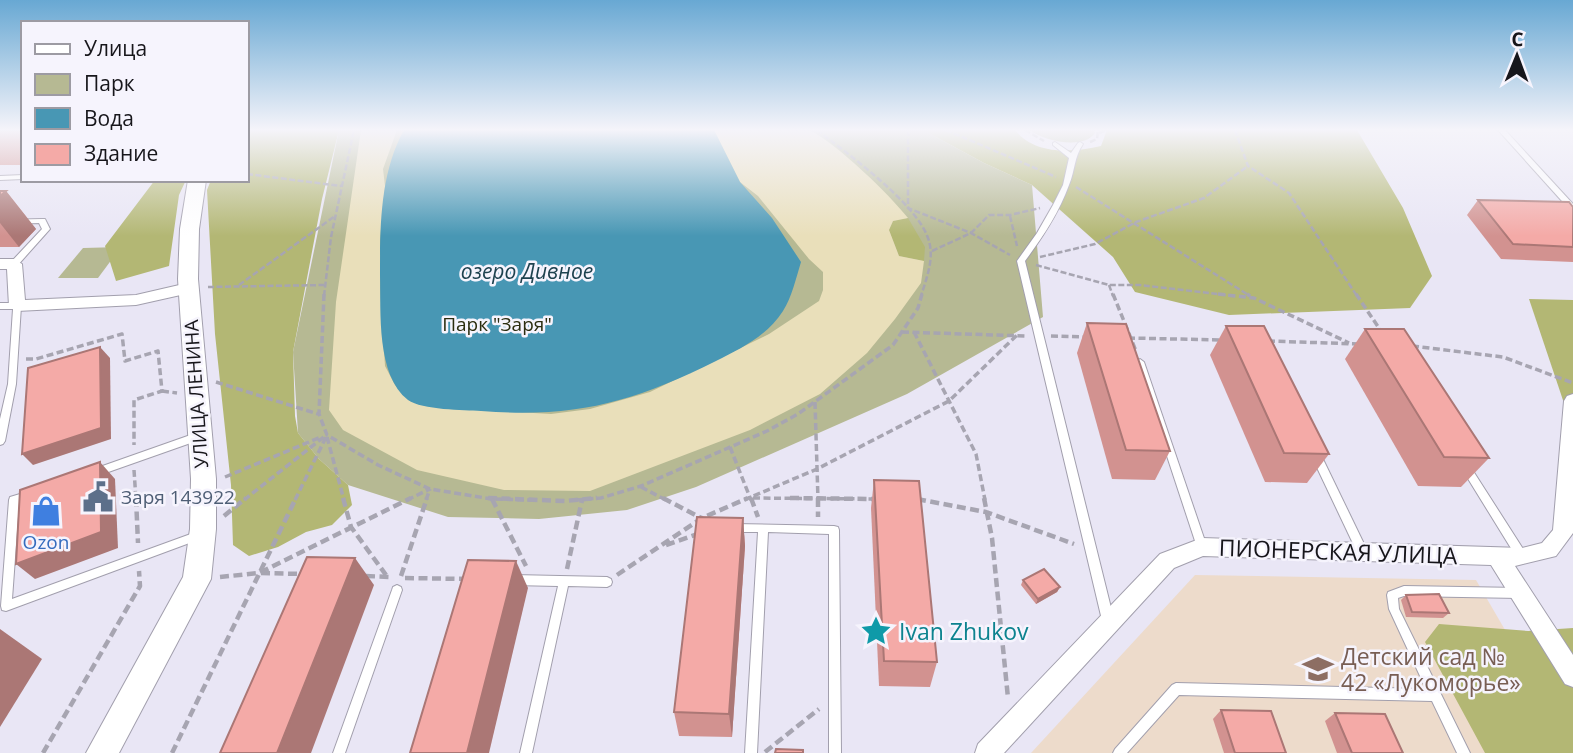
<svg xmlns="http://www.w3.org/2000/svg" width="1573" height="753" viewBox="0 0 1573 753" font-family="'Open Sans',sans-serif">
<rect width="100%" height="100%" fill="#e9e6f5"/>
<!-- education -->
<path fill="#eddbcb" d="M1195 575 1476 580 1573 747V753H1031Z"/>
<!-- green -->
<g fill="#b6b993">
<path d="M339 130H923L984 163 1032 185 1043 317 907 394 696 487 627 510 539 519 448 517 348 485 319 459 298 433 293 352Z"/>
<path d="M1030 130H1094L1095 133C1084 150 1043 141 1030 130Z"/>
<path d="M121 247 98 278H58L83 248Z"/>
</g>
<!-- forest -->
<g fill="#b3b774">
<path d="M247 130H339L322 199 293 352 295 416 298 433 319 459 348 485 352 505 332 525 306 532 278 547 249 556 233 545 231 485 215 334 207 190 211 180H247Z"/>
<path d="M923 130H1015C1035 155 1072 153 1101 146L1107 130H1357L1403 208 1432 276 1410 308 1229 315 1135 292 1113 257 1032 185 984 163Z"/>
<path d="M155 180H186L179 195 169 266 116 281 105 246Z"/>
<path d="M908 218 925 247 924 261 899 256 889 230 893 221Z"/>
<path d="M1529 299 1573 300V430Z"/>
<path d="M1439 624 1528 631 1573 628V753H1485L1425 642Z"/>
</g>
<!-- sand -->
<path fill="#e9dfba" d="M361 130H397L383 169 385 186 380 240V287L385 366 395 385 410 401 444 408 551 414 590 409 650 392 769 334 819 301 823 290V272L809 259 758 196 740 182 714 130C730 130 801 127 811 131 837 144 889 194 908 218L893 221 889 230 899 256 924 261 921 283 895 319 867 353 820 394 750 430 590 491 504 490 417 470 343 430 329 410 336 302Z"/>
<!-- water -->
<path fill="#4897b4" d="M404 130H714L740 182 772 218 801 262C796 278 792 297 783 311 767 336 740 349 716 361 631 403 576 418 481 411 464 410 422 410 408 400 376 375 381 312 380 275 380 227 380 173 404 130Z"/>
<g fill="none" stroke-linecap="round" stroke-linejoin="round">
<!-- service casing -->
<g stroke="#a29fad" stroke-width="2">
<g id="service">
<path d="M1498 130H1505L1573 204V210H1570Z"/>
<path d="M1055 142 1071 153 1078 143 1080 142 1083 144C1074 157 1075 171 1069 185 1059 213 1042 238 1025 261L1114 620 1112 624 1108 625 1104 624 1102 620 1017 261 1037 233 1053 205 1063 185 1069 158 1053 145V143Z"/>
<path d="M23 175V179L0 180V176Z"/>
<path d="M42 219H45L50 229 17 266H11L10 264 11 262 42 229 39 223 0 224V220Z"/>
<path d="M0 303H17L21 306 16 384 5 441 3 444 0 445V419L8 384 13 309H0Z"/>
<path d="M1140 359 1144 362 1207 547 1206 550 1202 551 1198 550 1197 547 1136 362Z"/>
<path d="M199 432 202 433 204 436 202 439 97 476 94 475 92 472 94 469Z"/>
<path d="M1316 451 1319 452 1321 455 1366 548 1367 551 1366 554 1362 556 1358 554 1311 455 1313 452Z"/>
<path d="M1465 462 1468 463 1525 552 1526 555 1525 558 1521 560 1517 558 1462 469 1460 466 1462 463Z"/>
<path d="M30 491 33 492 35 495 33 498 19 503 12 599 199 531 203 532 204 535 203 538 6 611 2 610 1 606 9 500 10 497Z"/>
<path d="M733 524 834 526 838 527 839 530 841 753H829V534L768 532 757 753H745L758 532H733L729 531 728 528 729 525Z"/>
<path d="M513 575 607 577 611 579 612 582 611 585 607 587 568 586 532 753H520L558 586 513 585 509 583 508 580 509 577Z"/>
<path d="M397 585 401 587 402 590 345 753H333L392 590 393 587Z"/>
<path d="M1404 586 1520 588 1524 590 1525 593 1524 596 1520 598 1404 596 1398 598 1399 609 1470 753H1457L1432 701 1179 695 1127 753H1113L1115 749 1172 685 1176 683 1426 689 1389 609 1387 595 1388 592Z"/>
</g>
</g>
<!-- minor casing -->
<g stroke="#a29fad" stroke-width="2">
<g id="minor">
<path d="M0 259H14L22 264 25 300 136 295 188 283 196 288 194 292 136 305 17 311 9 306 7 269H0Z"/>
<path d="M1573 394V533L1556 556 1515 566 1573 655V687L1565 684 1491 565 1203 556 1174 568 1004 753H975L978 744 1160 554 1202 538 1522 548 1542 543 1553 530 1564 401 1567 396Z"/>
</g>
</g>
<!-- tertiary casing -->
<g stroke="#a29fad" stroke-width="2">
<path id="tertiary" d="M188 180H206L199 229 198 279 216 479V529L211 579 119 753H86L183 577 190 529 191 479 178 279 180 229Z"/>
</g>
<!-- path-far2 -->
<g stroke="#a7a5b1" stroke-width="2.5" stroke-dasharray="6 2.5" stroke-linecap="butt">
<path d="M817 130C847 153 916 203 928 238 935 257 927 277 921 296"/>
<path d="M908 130V208L971 233 1010 255"/>
<path d="M946 130 1056 177"/>
<path d="M1025 130 1044 141"/>
<path d="M1235 130 1248 166 1289 193 1357 296"/>
<path d="M1099 133 1107 130"/>
<path d="M1090 142 1097 139 1098 130"/>
<path d="M247 174 341 186"/>
<path d="M1076 187 1250 296"/>
<path d="M1010 216 1017 246"/>
<path d="M932 251 971 233 989 215H1010L1040 208"/>
<path d="M1040 257 1095 244 1136 222 1204 198 1248 166"/>
<path d="M1036 265 1109 285H1140L1234 296"/>
<path d="M239 285 335 216"/>
<path d="M1109 285 1113 296"/>
<path d="M208 287 324 285"/>
<path d="M324 296 331 237 354 130"/>
</g>
<!-- path-far1 -->
<g stroke="#a7a5b1" stroke-width="3.5" stroke-dasharray="7 3.5" stroke-linecap="butt">
<path d="M324 294 319 414 327 435 378 465 430 489 492 499 531 500"/>
<path d="M1113 294 1136 351"/>
<path d="M1218 294 1254 298 1349 343"/>
<path d="M1247 294 1250 296"/>
<path d="M1356 294 1381 331"/>
<path d="M902 332 1026 336"/>
<path d="M914 332 976 454 985 500"/>
<path d="M1051 336 1086 337"/>
<path d="M1128 338 1222 340"/>
<path d="M1268 341 1359 344"/>
<path d="M1412 346 1503 357 1573 383"/>
<path d="M26 359H36L122 334 125 361 158 351 162 391 134 400V445"/>
<path d="M216 382 318 414"/>
<path d="M162 391 177 393"/>
<path d="M815 402 818 500"/>
<path d="M327 437 344 500"/>
<path d="M730 447 751 500"/>
<path d="M134 470 136 500"/>
<path d="M225 477 321 437"/>
<path d="M641 487 666 500"/>
<path d="M753 498 875 499"/>
<path d="M917 499 923 500"/>
<path d="M244 500 325 436"/>
<path d="M295 500 327 435"/>
<path d="M407 500 430 489"/>
<path d="M426 500 430 489"/>
<path d="M576 500 601 498 641 486 767 431 798 414 893 345 918 308 922 294"/>
<path d="M744 500 817 469 949 401 1017 335"/>
</g>
<!-- path -->
<g stroke="#a7a5b1" stroke-width="4.5" stroke-dasharray="9 4.5" stroke-linecap="butt">
<path d="M136 498 138 543"/>
<path d="M343 498 351 527 386 575"/>
<path d="M488 498 565 501 597 498"/>
<path d="M663 498 703 519"/>
<path d="M751 498 758 517"/>
<path d="M790 498 875 499"/>
<path d="M818 498V517"/>
<path d="M984 498 992 538 1008 698"/>
<path d="M492 499 526 566"/>
<path d="M917 499 986 512 1074 544"/>
<path d="M224 516 246 498"/>
<path d="M666 545 698 534"/>
<path d="M567 569 582 500"/>
<path d="M261 573 303 574"/>
<path d="M617 575 702 518 748 498"/>
<path d="M366 576 390 577"/>
<path d="M401 576 427 498"/>
<path d="M220 577 259 573 411 498"/>
<path d="M405 578 467 579"/>
<path d="M765 752 819 709"/>
<path d="M43 753 140 586 139 571"/>
<path d="M172 753 296 498"/>
</g>
<!-- service -->
<use href="#service" fill="#fff" fill-rule="evenodd"/>
<!-- minor -->
<use href="#minor" fill="#fff" fill-rule="evenodd"/>
<!-- tertiary -->
<use href="#tertiary" fill="#fff" fill-rule="evenodd"/>
</g>
<!-- wall -->
<g fill="#d29290">
<rect x="0" y="130" width="23" height="35"/>
<path d="M0 191H6L36 229 19 247H0Z"/>
<path d="M1478 200 1573 207V262L1501 259 1467 215Z"/>
<path d="M1087 323 1170 451 1155 480 1112 479 1077 353Z"/>
<path d="M1226 326 1329 454 1307 483 1265 482 1210 355Z"/>
<path d="M1365 329 1489 458 1461 487 1418 486 1345 359Z"/>
<path d="M874 480 937 662 930 687 879 686 871 508Z"/>
<path d="M743 518 745 546 732 737 679 736 674 712Z"/>
<path d="M1023 580 1060 587 1057 592 1036 604 1021 585Z"/>
<path d="M1406 595 1449 613 1443 618 1406 617 1401 600Z"/>
<path d="M1221 710 1286 753H1224L1213 719Z"/>
<path d="M1335 713 1403 753H1337L1325 721Z"/>
</g>
<!-- shaded-wall -->
<g fill="#ab7775">
<path d="M6 191 36 229 19 247 0 223V196Z"/>
<path d="M100 347 110 358 111 439 33 465 22 454Z"/>
<path d="M100 462 115 479 118 548 35 579 16 564Z"/>
<path d="M743 518 745 546 732 737 729 714Z"/>
<path d="M355 558 374 585 311 753H277Z"/>
<path d="M516 561 528 588 489 753H467Z"/>
<path d="M1060 587 1057 592 1036 604 1038 599Z"/>
<path d="M0 629 42 659 0 727Z"/>
</g>
<!-- building -->
<g fill="#f4aaa7" stroke="#ab7775" stroke-width="2">
<path d="M0 191H6L0 196Z"/>
<path d="M1478 200 1569 202 1573 207V247L1513 244Z"/>
<path d="M1087 323 1126 324 1170 451 1126 450Z"/>
<path d="M1226 326H1264L1329 454 1284 453Z"/>
<path d="M1365 329H1404L1489 458 1444 457Z"/>
<path d="M100 347 101 428 22 454 28 368Z"/>
<path d="M100 462 101 532 16 564 20 490Z"/>
<path d="M874 480 919 481 937 662 884 661Z"/>
<path d="M697 517 743 518 729 714 674 712Z"/>
<path d="M307 557 355 558 277 753H220Z"/>
<path d="M468 560 516 561 467 753H410Z"/>
<path d="M1044 569 1060 587 1038 599 1023 580Z"/>
<path d="M1439 594 1449 613 1412 612 1406 595Z"/>
<path d="M1221 710 1271 711 1286 753H1235Z"/>
<path d="M1335 713 1385 714 1403 753H1352Z"/>
<path d="M776 749 803 750V753H775Z"/>
</g>
<!-- sky -->
<linearGradient id="sky" x2="0" y2="1"><stop stop-color="#68a8d3"/><stop offset="0.55" stop-color="#f5f4fa"/><stop offset="1" stop-color="#f5f4fa" stop-opacity="0"/></linearGradient>
<rect width="1573" height="236" fill="url(#sky)"/>
<!-- icons -->
<defs>
<g id="civic-bare" transform="scale(2.415)"><path d="M-.6-6.5H3V-4.5H.6V-3L4-1V1h2V6H-6V1h2V-1L-.6-3ZM-1.2 2.5V6h2.4V2.5Z" fill="#5c6f8a" stroke="#f6f4fd" stroke-width="2.5" paint-order="stroke"/></g>
<g id="shop-bare" transform="scale(2.415)"><path d="M-5-2.5h2.3a2.7 3.5 0 0 1 5.4 0H5L5.5 6h-11ZM-1.5-2.5h3a1.5 2.3 0 0 0-3 0Z" fill="#3f7fe0" stroke="#f6f4fd" stroke-width="2.5" paint-order="stroke"/></g>
<g id="sight-bare" transform="scale(2.415)"><path d="M0-6L1.8-2.2L6-1.7L2.9 1.2L3.7 5.4L0 3.3L-3.7 5.4L-2.9 1.2L-6-1.7L-1.8-2.2Z" fill="#0f9aa8" stroke="#f6f4fd" stroke-width="2.5" paint-order="stroke"/></g>
<g id="school-bare" transform="scale(2.415)"><path d="M0-5L7-2L0 1L-7-2ZM-4 1L0 2.5L4 1V4Q0 6-4 4Z" fill="#8d6e63" stroke="#f6f4fd" stroke-width="2.5" paint-order="stroke"/></g>
</defs>
<g fill-rule="evenodd">
<use href="#civic-bare" x="98" y="497"/>
<use href="#shop-bare" x="46" y="511"/>
<use href="#sight-bare" x="876" y="631"/>
<use href="#school-bare" x="1318" y="669"/>
</g>
<g text-anchor="middle" dominant-baseline="central" stroke-width="5" stroke-linejoin="round" paint-order="stroke">
<!-- park labels -->
<g font-size="19" fill="#2b2d0f" stroke="#f6f4fd">
<text x="497" y="324">Парк "Заря"</text>
</g>
<!-- street labels -->
<g font-size="19" fill="#17161b" stroke="#f6f4fd">
<text transform="translate(196 394) rotate(-94)">УЛИЦА ЛЕНИНА</text>
</g>
<!-- service labels -->
<g font-size="19" fill="#4e5e75" stroke="#f6f4fd" text-anchor="start">
<text x="121" y="497">Заря 143922</text>
</g>
<!-- shop labels -->
<g font-size="19" fill="#366cbe" stroke="#f6f4fd">
<text x="46" y="542">Ozon</text>
</g>
<!-- water labels -->
<g font-size="21" font-style="italic" fill="#1e424f" stroke="#f6f4fd">
<text x="527" y="271">озеро Дивное</text>
</g>
<!-- near-street labels -->
<g font-size="23" fill="#17161b" stroke="#f6f4fd">
<text transform="translate(1338 551) rotate(2)">ПИОНЕРСКАЯ УЛИЦА</text>
</g>
<!-- near-culture labels -->
<g font-size="23" fill="#0d838f" stroke="#f6f4fd" text-anchor="start">
<text x="899" y="631">Ivan Zhukov</text>
</g>
<!-- near-education labels -->
<g font-size="23" fill="#785e54" stroke="#f6f4fd" text-anchor="start">
<text x="1341" y="656">Детский сад №<tspan x="1341" dy="26">42 «Лукоморье»</tspan></text>
</g>
</g>
<!-- legend -->
<rect x="21" y="21" width="228" height="161" fill="#f6f4fd" stroke="#9d9ba3" stroke-width="2"/>
<rect x="35" y="44" width="35" height="10" fill="#ffffff" stroke="#9d9ba3" stroke-width="2"/>
<text x="84" y="56" font-size="21" fill="#17161b">Улица</text>
<rect x="35" y="74" width="35" height="21" fill="#b6b993" stroke="#9d9ba3" stroke-width="2"/>
<text x="84" y="91" font-size="21" fill="#17161b">Парк</text>
<rect x="35" y="108" width="35" height="21" fill="#4897b4" stroke="#9d9ba3" stroke-width="2"/>
<text x="84" y="126" font-size="21" fill="#17161b">Вода</text>
<rect x="35" y="144" width="35" height="21" fill="#f4aaa7" stroke="#9d9ba3" stroke-width="2"/>
<text x="84" y="161" font-size="21" fill="#17161b">Здание</text>
<!-- north arrow -->
<g transform="translate(1517 56) rotate(1)" stroke="#f6f4fd" stroke-width="5" paint-order="stroke">
<path d="M0-5L12 26L0 18L-12 26Z" fill="#17161b"/>
<text y="-10" font-size="19" font-weight="bold" text-anchor="middle" fill="#17161b">С</text>
</g>
</svg>
